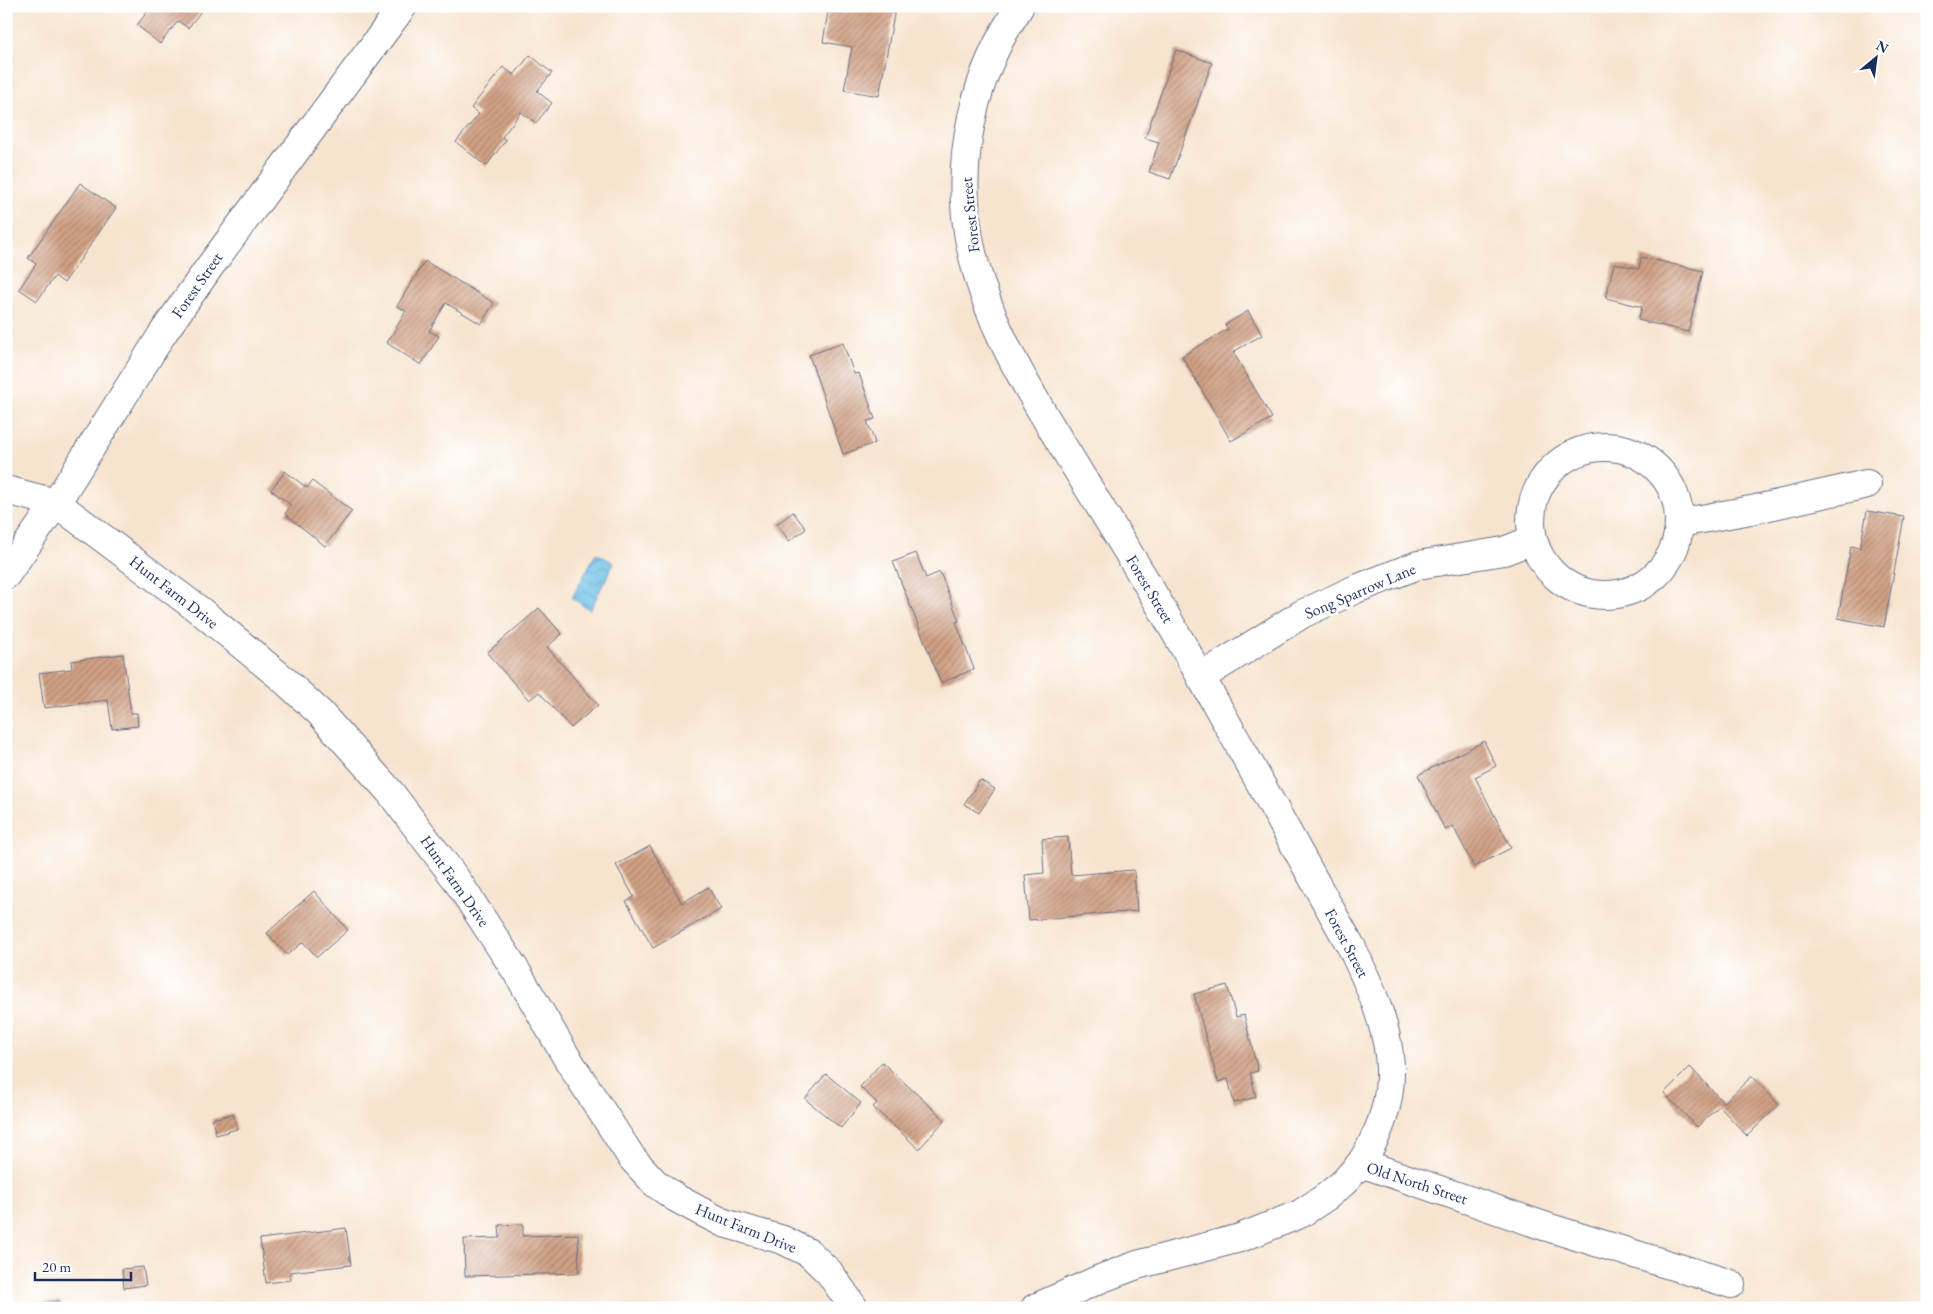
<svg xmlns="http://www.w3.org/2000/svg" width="1933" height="1314" viewBox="0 0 1933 1314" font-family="'EB Garamond',serif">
<defs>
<pattern id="water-waves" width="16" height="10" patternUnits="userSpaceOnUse" patternTransform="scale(1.25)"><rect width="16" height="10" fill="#6abfe6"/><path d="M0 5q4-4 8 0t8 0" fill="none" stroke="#569cbe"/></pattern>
<pattern id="building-hatch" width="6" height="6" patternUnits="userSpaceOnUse" patternTransform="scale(1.25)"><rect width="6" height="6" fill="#d1a185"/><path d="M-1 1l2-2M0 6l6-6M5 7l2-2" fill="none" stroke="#a98470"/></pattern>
</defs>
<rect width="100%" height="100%" fill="#fff"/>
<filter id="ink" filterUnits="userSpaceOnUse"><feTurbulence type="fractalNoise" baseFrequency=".02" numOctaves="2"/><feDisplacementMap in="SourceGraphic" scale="10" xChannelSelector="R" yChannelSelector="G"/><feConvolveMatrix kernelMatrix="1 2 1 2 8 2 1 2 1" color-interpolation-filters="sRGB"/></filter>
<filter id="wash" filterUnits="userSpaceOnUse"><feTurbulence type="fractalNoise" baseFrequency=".0096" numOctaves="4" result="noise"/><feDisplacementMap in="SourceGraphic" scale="20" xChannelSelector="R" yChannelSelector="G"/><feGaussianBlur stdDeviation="1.12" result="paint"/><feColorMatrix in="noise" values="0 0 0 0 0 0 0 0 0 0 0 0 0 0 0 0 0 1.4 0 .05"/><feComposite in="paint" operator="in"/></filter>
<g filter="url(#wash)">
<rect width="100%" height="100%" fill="#f7e4cf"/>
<!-- water -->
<path fill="url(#water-waves)" stroke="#4277a2" d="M596 553 614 563 590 610 572 598Z"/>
<g id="blocks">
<!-- building -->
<g fill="url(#building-hatch)">
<path d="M152 6H205L188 28 178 21 160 44 137 25Z"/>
<path d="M829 6H883L895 9 879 96 844 90 852 47 823 42Z"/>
<path d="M1176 50 1212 63 1170 179 1149 172 1159 142 1145 138Z"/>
<path d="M530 55 552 73 537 91 552 103 536 123 521 112 502 137 506 140 486 166 456 142 479 114 471 108 503 67 514 75Z"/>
<path d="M80 183 116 208 64 283 55 276 37 301 19 289 36 264 28 258Z"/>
<path d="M1641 257 1703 271 1688 332 1638 320 1642 307 1606 298 1614 263 1639 269Z"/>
<path d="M425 261 494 303 481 324 446 303 429 331 439 336 421 365 387 343 406 311 397 306Z"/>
<path d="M1248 311 1262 335 1233 352 1272 418 1231 441 1182 356 1228 329 1225 325Z"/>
<path d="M843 343 854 374 859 373 875 419 867 421 875 443 843 454 809 355Z"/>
<path d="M285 471 307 488 312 481 352 511 325 546 285 514 291 505 271 490Z"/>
<path d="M1867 511 1904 517 1884 627 1838 618 1851 546 1860 548Z"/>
<path d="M793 512 806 529 789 541 777 524Z"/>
<path d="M916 553 926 578 940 572 959 621 956 622 974 669 941 683 893 562Z"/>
<path d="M539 608 562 634 547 647 598 705 571 728 539 692 529 700 487 653Z"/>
<path d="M123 654 131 713H137L138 726 112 729 108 700 44 708 39 673 72 669 71 661Z"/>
<path d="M1484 741 1496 766 1475 777 1511 848 1474 867 1453 826 1445 830 1418 775Z"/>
<path d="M980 780 995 789 979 813 964 804Z"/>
<path d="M1068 837 1071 875 1134 870 1137 911 1029 920 1025 875 1044 873 1042 839Z"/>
<path d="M650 846 682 903 708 887 721 909 653 948 626 901 634 897 616 865Z"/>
<path d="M314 891 348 930 317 957 303 942 287 955 267 933Z"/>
<path d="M1227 985 1236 1017 1244 1015 1258 1071 1250 1073 1256 1097 1234 1103 1228 1079 1218 1082 1194 994Z"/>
<path d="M882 1062 945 1120 919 1149 873 1107 877 1103 860 1087Z"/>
<path d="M1690 1067 1724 1103 1752 1076 1779 1105 1747 1136 1719 1106 1697 1127 1664 1093Z"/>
<path d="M826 1074 861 1103 841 1128 805 1099Z"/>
<path d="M233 1114 237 1129 216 1135 212 1119Z"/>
<path d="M523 1224V1236L578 1234 579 1273 465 1276 464 1239 500 1238 499 1225Z"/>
<path d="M346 1228 351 1265 290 1272 291 1280 266 1283 260 1239Z"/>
<path d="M143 1267 146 1285 124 1288 122 1269Z"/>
<path d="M60 1301 61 1308H20V1305Z"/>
<path d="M115 1303V1308H78V1306Z"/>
</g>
</g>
</g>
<g filter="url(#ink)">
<use href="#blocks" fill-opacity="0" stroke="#686e86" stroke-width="1"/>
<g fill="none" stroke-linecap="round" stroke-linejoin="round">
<!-- minor casing -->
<g stroke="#686e86" stroke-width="30">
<g id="minor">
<path d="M1020 6C974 74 955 157 969 238 983 316 1026 387 1067 453 1092 494 1117 534 1142 575 1215 698 1282 824 1352 948 1389 1027 1411 1085 1361 1163"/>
<circle cx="1605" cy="521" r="74"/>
<path d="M6 490 56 503 203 613 282 678 320 713 390 792 456 879 518 974 567 1058 632 1158 655 1183 676 1198 700 1211 724 1223 783 1240 809 1253 829 1272 854 1308"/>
<path d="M1680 523 1756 509 1867 484"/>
<path d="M6 575 56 503 163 333 208 269 403 6"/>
<path d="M1201 677 1302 614 1356 589 1418 565 1504 551 1532 540"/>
<path d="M1035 1308 1100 1279 1137 1265 1240 1238 1300 1214 1326 1197 1344 1182 1361 1163 1547 1227 1731 1284"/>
</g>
</g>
<!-- minor -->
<use href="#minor" stroke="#fff" stroke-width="28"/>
</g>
</g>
<g text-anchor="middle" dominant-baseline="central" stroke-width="5" stroke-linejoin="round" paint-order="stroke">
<!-- street labels -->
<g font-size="16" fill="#1b2f5e" stroke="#fff">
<text transform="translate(970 215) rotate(-96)">Forest Street</text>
<text transform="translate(197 285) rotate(-55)">Forest Street</text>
<text transform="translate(1150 589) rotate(59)">Forest Street</text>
<text transform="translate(1360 591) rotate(-23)">Song Sparrow Lane</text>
<text transform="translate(174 592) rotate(38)">Hunt Farm Drive</text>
<text transform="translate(455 881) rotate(55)">Hunt Farm Drive</text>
<text transform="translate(1347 943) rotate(62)">Forest Street</text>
<text transform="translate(1417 1183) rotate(18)">Old North Street</text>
<text transform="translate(746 1228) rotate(22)">Hunt Farm Drive</text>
</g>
</g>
<!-- margin -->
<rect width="1933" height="1314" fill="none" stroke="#fff" stroke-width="25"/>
<!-- north arrow -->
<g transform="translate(1876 58) rotate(29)" stroke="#ffffff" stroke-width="4" paint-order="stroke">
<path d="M0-4L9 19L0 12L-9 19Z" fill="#1b2f5e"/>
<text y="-8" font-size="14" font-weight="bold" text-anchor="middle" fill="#1b2f5e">N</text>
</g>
<!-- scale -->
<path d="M35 1272v8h96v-8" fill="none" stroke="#1b2f5e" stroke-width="2.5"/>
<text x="42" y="1272" font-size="15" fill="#1b2f5e" stroke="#ffffff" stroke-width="4" paint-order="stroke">20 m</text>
</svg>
